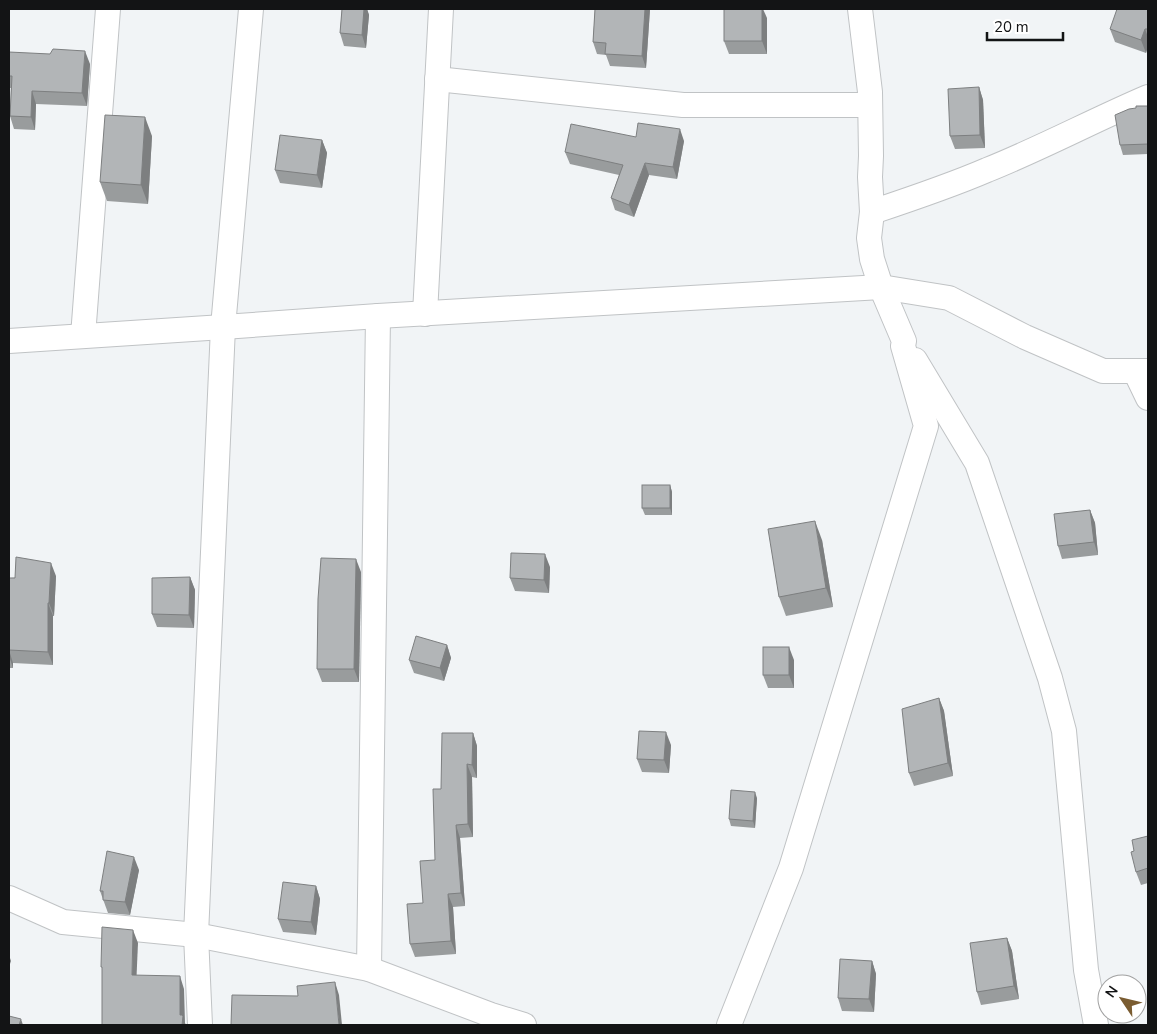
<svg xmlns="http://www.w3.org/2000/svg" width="1157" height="1034" viewBox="0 0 1157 1034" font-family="'Nunito Sans',sans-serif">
<rect width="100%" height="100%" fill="#f1f4f6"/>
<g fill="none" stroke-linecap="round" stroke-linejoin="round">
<!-- street casing -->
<g stroke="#c0c3c5" stroke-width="26">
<g id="street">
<path d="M437 79 683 105H870"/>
<path d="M872 212C911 199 950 186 987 170 1042 148 1094 120 1148 97"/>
<path d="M425 314 441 9"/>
<path d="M83 336 108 9"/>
<path d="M9 341 223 327 378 316 881 287 949 298 1025 337 1103 371H1148"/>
<path d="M915 360 977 463 1050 678 1064 731 1086 970 1096 1025"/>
<path d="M1135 371 1148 398"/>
<path d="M9 898 63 922 196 935 369 969 491 1015 524 1025"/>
<path d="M369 969 378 316"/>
<path d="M200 1025 196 935 223 327 251 9"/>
<path d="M729 1025 791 868 926 426 903 346 904 341 881 287 872 259 869 238 872 212 870 177 871 156 870 92 860 9"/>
</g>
</g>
<!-- street -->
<use href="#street" stroke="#fff" stroke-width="24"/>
</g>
<!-- wall -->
<g fill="#999c9d">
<path d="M342 9H367L369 15 366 48 344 46 340 33Z"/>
<path d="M595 9H650L646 68 610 66 606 55 597 54 593 42Z"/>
<path d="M1148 9V46L1146 53 1115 42 1110 29Z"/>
<path d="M767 18V54H729L724 41Z"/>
<path d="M9 52 90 64 87 106 36 104 35 130 14 129 10 116 11 88H9Z"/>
<path d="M979 87 983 100 985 148 955 149 950 136Z"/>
<path d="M1148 106V154L1123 155 1120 145Z"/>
<path d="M152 136 148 204 107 201 100 182Z"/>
<path d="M636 137 684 141 677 179 649 175 634 217 615 210 611 198 619 175 570 164 565 152Z"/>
<path d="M322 140 327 153 322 188 280 183 275 170Z"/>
<path d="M670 485 672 492V515H645L642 508Z"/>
<path d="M1090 510 1095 523 1098 555 1062 559 1058 546Z"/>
<path d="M822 540 833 607 786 616 779 597Z"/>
<path d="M550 567 549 593 515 591 510 578Z"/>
<path d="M361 572 359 682H322L317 669Z"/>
<path d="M56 576 54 616H53V665L13 663V668H9V578Z"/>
<path d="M190 577 195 590 194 628 157 627 152 614Z"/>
<path d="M447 645 451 658 444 681 414 673 409 660Z"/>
<path d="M794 660V688H768L763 675Z"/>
<path d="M939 698 944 711 953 776 914 786 909 773Z"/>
<path d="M473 733 477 746V778L472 777 473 837 460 838 465 906 453 907 456 954 415 957 410 944 423 903 435 860 441 789Z"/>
<path d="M671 745 669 773 642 772 637 759Z"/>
<path d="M757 798 755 828 731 826 729 819Z"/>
<path d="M1148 836V883L1141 885 1136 872Z"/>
<path d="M139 870 130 915 108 913 100 891Z"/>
<path d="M316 886 320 899 316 935 283 932 278 919Z"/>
<path d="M1007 938 1012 951 1019 999 981 1005 977 992Z"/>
<path d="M872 961 876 974 874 1012 842 1011 838 998Z"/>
</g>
<!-- shaded-wall -->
<g fill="#7d7f80">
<path d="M364 9H367L369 15 366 48 362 35Z"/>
<path d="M645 9H650L646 68 642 56Z"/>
<path d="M762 9H763L767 18V54L762 41Z"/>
<path d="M1145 29 1148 37V46L1146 53 1141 40Z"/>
<path d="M85 51 90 64 87 106 82 93Z"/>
<path d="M979 87 983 100 985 148 980 135Z"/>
<path d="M32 91 36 104 35 130 31 117Z"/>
<path d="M145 117 152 136 148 204 141 185Z"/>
<path d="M680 129 684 141 677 179 673 167Z"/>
<path d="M322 140 327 153 322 188 317 175Z"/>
<path d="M645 163 649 175 634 217 629 205Z"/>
<path d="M670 485 672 492V515L670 508Z"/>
<path d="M1090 510 1095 523 1098 555 1094 542Z"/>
<path d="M815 521 822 540 833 607 826 588Z"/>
<path d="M545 554 550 567 549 593 544 580Z"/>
<path d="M356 559 361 572 359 682 354 669Z"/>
<path d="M51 563 56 576 54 616 49 603Z"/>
<path d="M190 577 195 590 194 628 189 615Z"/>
<path d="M48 603 53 616V665L48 652Z"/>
<path d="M447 645 451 658 444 681 440 668Z"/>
<path d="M789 647 794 660V688L789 675Z"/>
<path d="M9 650 13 663V668L9 656Z"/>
<path d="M939 698 944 711 953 776 948 763Z"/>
<path d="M666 732 671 745 669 773 664 760Z"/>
<path d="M473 733 477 746V778L472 765Z"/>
<path d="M467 764 472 777 473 837 468 824Z"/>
<path d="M755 792 757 798 755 828 753 821Z"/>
<path d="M456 825 460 838 465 906 461 893Z"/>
<path d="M134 857 139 870 130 915 125 902Z"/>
<path d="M316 886 320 899 316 935 311 922Z"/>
<path d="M448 894 453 907 456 954 451 941Z"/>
<path d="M133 930 138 943 136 988 132 975Z"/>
<path d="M1007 938 1012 951 1019 999 1014 986Z"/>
<path d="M9 955 11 961 9 967Z"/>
<path d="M872 961 876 974 874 1012 869 999Z"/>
<path d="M180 976 184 989 185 1023 186 1025H182L180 1015Z"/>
<path d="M335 982 339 995 342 1025H339Z"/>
<path d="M21 1019 23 1025H19Z"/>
</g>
<!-- building -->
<g fill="#b2b5b7" stroke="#7d7f80">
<path d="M342 9H364L362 35 340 33Z"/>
<path d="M595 9H645L642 56 605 54 606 43 593 42Z"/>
<rect x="724" y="9" width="38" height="32"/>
<path d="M1117 9H1148V29H1145L1141 40 1110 29Z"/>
<path d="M53 49 85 51 82 93 32 91 31 117 10 116 12 76H9V52L50 54Z"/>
<path d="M979 87 980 135 950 136 948 89Z"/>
<path d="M1136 106H1148V154V144L1120 145 1115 115 1129 109 1136 108Z"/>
<path d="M105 115 145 117 141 185 100 182Z"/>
<path d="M638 123 680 129 673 167 645 163 629 205 611 198 623 165 565 152 571 124 636 137Z"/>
<path d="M280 135 322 140 317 175 275 170Z"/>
<rect x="642" y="485" width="28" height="23"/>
<path d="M1090 510 1094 542 1058 546 1054 514Z"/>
<path d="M815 521 826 588 779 597 768 529Z"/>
<path d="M511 553 545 554 544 580 510 578Z"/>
<path d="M16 557 51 563 49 603H48V652L9 650V578H15Z"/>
<path d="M321 558 356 559 354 669H317L318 599Z"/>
<path d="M190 577 189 615 152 614V578Z"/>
<path d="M416 636 447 645 440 668 409 660Z"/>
<rect x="763" y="647" width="26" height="28"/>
<path d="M939 698 948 763 909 773 902 709Z"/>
<path d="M639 731 666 732 664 760 637 759Z"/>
<path d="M442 733H473L472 765 467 764 468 824 456 825 461 893 448 894 451 941 410 944 407 904 423 903 420 861 435 860 433 789H441Z"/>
<path d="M731 790 755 792 753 821 729 819Z"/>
<path d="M1148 836V868L1136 872 1131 852 1134 851 1132 840Z"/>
<path d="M107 851 134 857 125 902 103 900V891H100Z"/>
<path d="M283 882 316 886 311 922 278 919Z"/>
<path d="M102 927 133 930 132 975 180 976V1015H182L183 1016 182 1025H102V967H101Z"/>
<path d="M1007 938 1014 986 977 992 970 943Z"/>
<path d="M840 959 872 961 869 999 838 998Z"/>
<path d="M335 982 339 1025H231L232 995 298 996 297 986Z"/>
<path d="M9 1016 21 1019 19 1025H9Z"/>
</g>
<!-- border -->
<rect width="1157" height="1034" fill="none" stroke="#131415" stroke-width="20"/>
<!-- north arrow -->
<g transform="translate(1122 999) rotate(305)"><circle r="24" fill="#ffffff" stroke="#a1a1a1"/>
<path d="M0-4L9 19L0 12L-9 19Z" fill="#7a5c31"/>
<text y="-8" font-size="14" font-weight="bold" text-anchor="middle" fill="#131415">N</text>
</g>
<!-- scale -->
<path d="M987 32v8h76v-8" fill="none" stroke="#131415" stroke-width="2.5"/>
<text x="994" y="32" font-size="15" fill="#131415" stroke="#ffffff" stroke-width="4" paint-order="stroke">20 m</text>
</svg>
